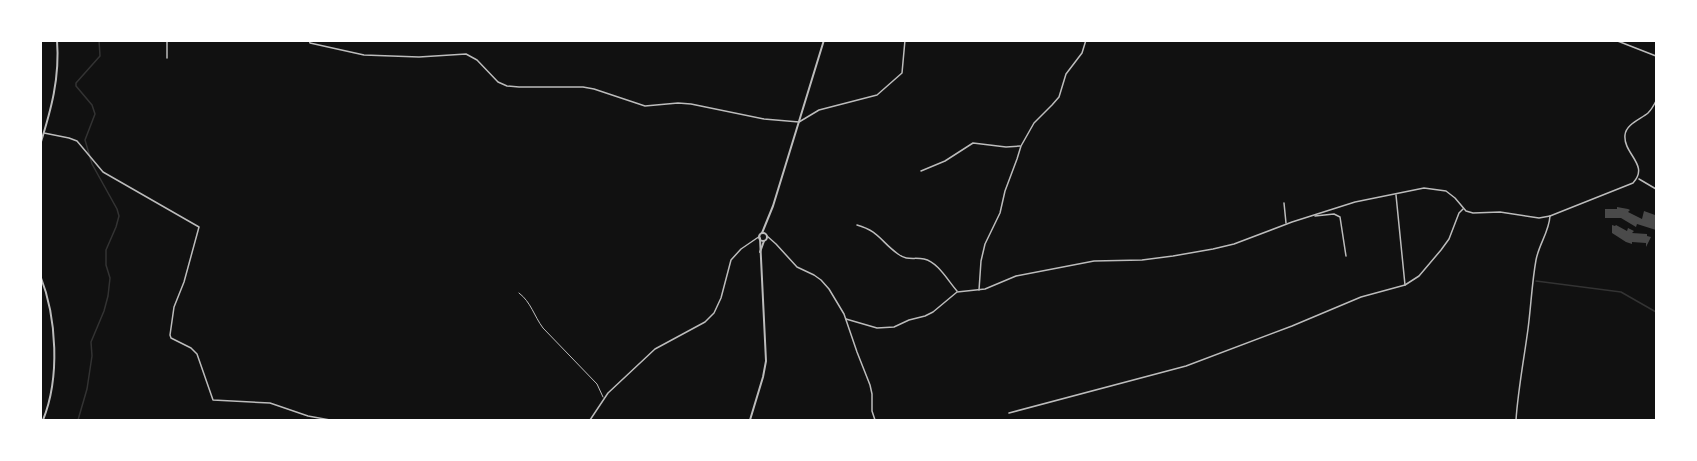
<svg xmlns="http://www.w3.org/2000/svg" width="1697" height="461" viewBox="0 0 1697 461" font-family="Arial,sans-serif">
<rect width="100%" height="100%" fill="#111"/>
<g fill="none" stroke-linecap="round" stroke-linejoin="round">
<!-- stream -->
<g stroke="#333" stroke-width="1.5">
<path d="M1536 281 1621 292 1656 312"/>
<path d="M78 420 87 389 92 356 91 342 104 311 108 296 110 278 106 265V250L116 227 119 216 117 209 92 164 85 140 95 114 92 105 76 86V83L100 56 99 40"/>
</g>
</g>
<!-- building -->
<g fill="#4a4a4a">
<path d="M1617 207 1628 209 1630 210 1628 212 1642 219 1644 211 1655 215 1656 217V230L1637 224 1636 227 1621 218H1605V209H1617Z"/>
<path d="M1612 225 1615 226 1616 225 1627 231 1628 228 1634 231 1632 233 1647 234V236L1651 237 1646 247V243L1632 242V244L1626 242 1612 233Z"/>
</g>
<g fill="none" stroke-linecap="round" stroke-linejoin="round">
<!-- service -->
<path stroke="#bcbcbc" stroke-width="1" d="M519 293C531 302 534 316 543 328L597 384 603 397"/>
<!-- minor -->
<g stroke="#bcbcbc" stroke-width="1.5">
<path d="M309 40 310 43 364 55 419 57 466 54 477 60 498 82 507 86 519 87H583L594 89 645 106 678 103 691 104 764 119 799 122 819 110 877 95 902 73 905 40"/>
<path d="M1615 40 1656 56"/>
<path d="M167 58V40"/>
<path d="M44 133 69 138 77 141 103 172 199 227 184 282 174 307 170 335 171 338 191 348 197 354 213 400 270 403 308 416 330 420"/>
<path d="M921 171 945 161 973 143 1006 147 1020 146"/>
<path d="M1639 179 1656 189"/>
<path d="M1396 195 1405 285"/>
<path d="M1284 203 1286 223"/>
<path d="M1315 216 1334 214 1340 217 1346 256"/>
<path d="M857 225C879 231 881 242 898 254 907 261 914 257 924 259 938 262 948 281 957 291"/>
<path d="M767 236 776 244 797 267 814 275 821 280 829 289 844 314 857 352 870 385 872 394V411L875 420"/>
<path d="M979 290 981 261 985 244 1000 213 1005 191 1017 159 1021 146 1034 123 1052 105 1059 97 1066 74 1082 53 1086 40"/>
<path d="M846 319 877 328 894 327 909 320 925 316 933 312 957 292 985 289 1016 276 1094 261 1142 260 1173 256 1213 249 1234 244 1292 222 1355 202 1424 188 1446 191 1455 198 1466 211 1473 213 1500 212 1539 218 1550 216"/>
<path d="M1009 413 1186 366 1292 326 1361 297 1405 285 1419 276 1441 250 1449 239 1459 213 1463 209"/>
<path d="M590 420 608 393 655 349 705 322 714 313 721 298 731 260 741 249 760 236"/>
<path d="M1516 420C1518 390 1524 359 1528 329 1531 306 1532 282 1536 260 1539 244 1549 232 1550 216L1633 183C1650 165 1623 154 1625 135 1626 124 1641 119 1648 113 1652 109 1654 105 1656 101"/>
</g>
<!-- tertiary -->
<g stroke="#bcbcbc" stroke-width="2">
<path d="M40 145C51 110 60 78 57 40"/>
<path d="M762 233 773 206 824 40"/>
<circle cx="763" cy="237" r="4"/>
<path d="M760 252 764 241"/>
<path d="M40 275C57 318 60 378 43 420"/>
<path d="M750 420 763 377 766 361 760 238"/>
</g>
</g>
<!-- border -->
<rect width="1697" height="461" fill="none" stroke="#ffffff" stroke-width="84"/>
</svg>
